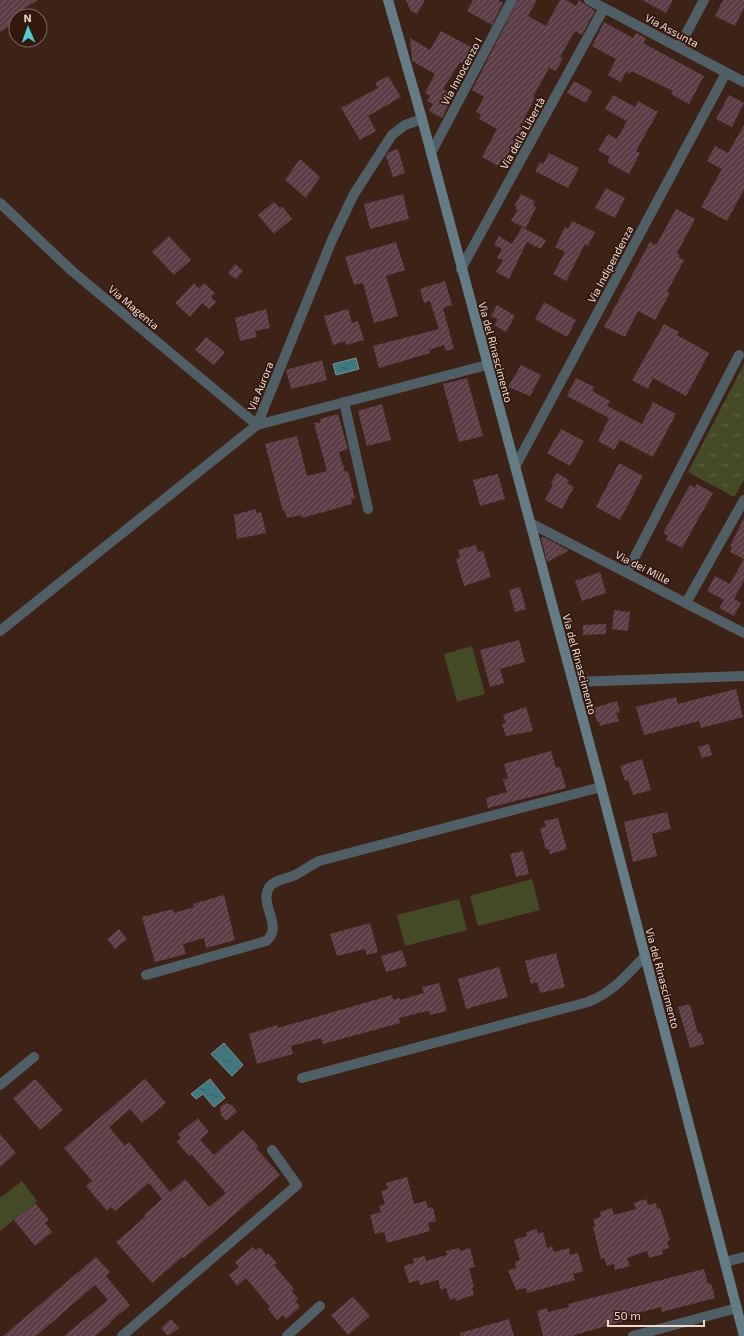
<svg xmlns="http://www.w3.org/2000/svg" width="744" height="1336" viewBox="0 0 744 1336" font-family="'Exo 2',sans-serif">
<defs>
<pattern id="grass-tufts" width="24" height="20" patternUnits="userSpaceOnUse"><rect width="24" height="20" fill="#444a26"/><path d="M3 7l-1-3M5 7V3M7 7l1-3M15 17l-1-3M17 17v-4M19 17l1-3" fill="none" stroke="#5f6445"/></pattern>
<pattern id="water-ripples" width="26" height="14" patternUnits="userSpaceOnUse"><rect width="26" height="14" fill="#41777e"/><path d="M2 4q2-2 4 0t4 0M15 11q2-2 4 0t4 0" fill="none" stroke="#445f62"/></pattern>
<pattern id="building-hatch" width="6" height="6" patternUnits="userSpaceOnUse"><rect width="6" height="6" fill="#5d3e47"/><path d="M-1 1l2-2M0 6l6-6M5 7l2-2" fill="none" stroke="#745961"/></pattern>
</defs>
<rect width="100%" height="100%" fill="#3d2217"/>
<!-- grass -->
<path fill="url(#grass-tufts)" d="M744 364V480L734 497 688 472Z"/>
<!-- pitch -->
<g fill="#444a26">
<path d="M472 646 485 694 457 702 444 654Z"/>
<path d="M532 879 540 910 478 926 470 896Z"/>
<path d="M459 899 467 930 405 946 397 915Z"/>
<path d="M22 1181 37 1201 0 1231V1198Z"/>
</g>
<!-- water -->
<g fill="url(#water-ripples)" stroke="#749497">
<path d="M356 358 359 369 336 375 333 364Z"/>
<path d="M224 1043 243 1065 232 1076 211 1054Z"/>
<path d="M210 1079 225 1098 214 1107 203 1094 196 1099 191 1094Z"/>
</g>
<!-- building -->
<g fill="url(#building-hatch)">
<path d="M0 0H38L20 11 24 16H16V22L0 32Z"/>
<path d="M406 0H425L417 14 411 11Z"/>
<path d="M473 0H498L503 3 492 25 467 11Z"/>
<path d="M518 0H537L528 16 546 26 560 0H566L576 6 579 0 595 11 582 35 575 31 560 57 563 58 556 71 549 68 533 97 535 98 524 119 526 121 503 163 501 161 498 166 482 157 497 129 479 119 481 115 476 112 484 97 472 90Z"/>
<path d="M642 0H673L666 13Z"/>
<path d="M723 0H744V8L735 26 715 16Z"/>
<path d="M604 22 633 38 636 33 646 38 643 43 704 76 689 104 671 94 673 91 631 71 630 74 626 72 621 82 608 75 616 59 592 46Z"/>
<path d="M441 31 478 51 469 68 460 62 443 89 453 94 449 101 450 102 442 118 429 111 433 104 427 101 430 96 425 93 435 74 412 61 410 38 430 50Z"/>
<path d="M388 76 401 97 368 116 376 131 360 140 341 108 378 88 375 83Z"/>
<path d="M574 81 592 91 586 103 567 93Z"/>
<path d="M613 95 635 107 638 101 658 112 636 151 640 153 629 174 607 162 610 157 598 150 608 134 617 139 627 121 605 109Z"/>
<path d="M729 95 744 103 732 127 716 119Z"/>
<path d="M744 125V189L727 221 701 207 722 169 707 161 715 146 728 153Z"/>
<path d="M398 149 405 173 393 177 386 156 389 152Z"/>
<path d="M549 153 579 168 568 188 535 171 540 162 543 164Z"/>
<path d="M300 159 320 177 306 198 285 180Z"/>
<path d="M606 188 625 198 615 218 595 208Z"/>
<path d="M403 194 409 219 370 229 364 204Z"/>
<path d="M521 194 535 201 533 205 536 207 526 228 511 221 517 211 515 205Z"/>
<path d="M274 202 280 208 282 206 292 219 274 234 258 215Z"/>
<path d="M676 209 695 219 677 253 680 255 678 257 684 260 667 292 670 293 655 320 638 311 625 337 604 327 650 242 655 245 658 242Z"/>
<path d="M572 221 595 232 588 246 585 244 566 281 553 274 565 252 555 247 565 227 568 229Z"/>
<path d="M522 227 546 240 541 249 527 242 509 279 496 272 503 260 497 258 502 249 494 245 499 236 512 244Z"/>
<path d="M169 236 191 260 174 275 152 252Z"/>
<path d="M396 242 405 270 386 276 398 316 374 323 363 283 354 285 345 257Z"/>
<path d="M235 264 243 271 236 279 228 273Z"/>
<path d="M445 281 452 305 443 308 454 349 446 351 444 345 429 350 430 353 379 368 373 346 439 329 430 301 424 303 420 289Z"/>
<path d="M194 283 199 288 204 283 215 293 211 297 216 302 209 309 202 303 190 317 175 303Z"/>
<path d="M544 302 576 320 567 337 535 319Z"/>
<path d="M497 305 515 316 506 332 494 325 498 319 491 316Z"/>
<path d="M266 309 270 328 255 331 257 337 240 341 235 318Z"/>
<path d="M348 309 352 323 358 321 364 340 346 345 345 341 333 345 324 316Z"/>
<path d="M664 324 679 332 677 335 709 353 686 396 653 378 648 389 632 380Z"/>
<path d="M206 337 225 352 214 365 195 350Z"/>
<path d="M322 360 327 380 291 389 286 370Z"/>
<path d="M521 365 541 375 530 396 508 387Z"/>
<path d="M467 378 483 436 459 442 443 384Z"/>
<path d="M576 378 594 387 592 391 610 401 607 406 642 424 653 402 676 414 653 457 620 440 614 450 598 441 609 418 567 396Z"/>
<path d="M382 404 391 440 367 446 358 411Z"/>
<path d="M338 414 348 449 339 452 345 472 348 471 355 498 351 499 352 504 302 518 301 515 287 518 285 511H283L265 444 297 436 307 476 327 471 314 423 321 422 320 419Z"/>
<path d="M561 429 584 441 570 466 547 453Z"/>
<path d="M619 463 643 476 620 520 596 507Z"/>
<path d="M557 473 569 480 567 483 574 487 562 509 545 500 553 484 551 483Z"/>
<path d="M498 474 505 499 480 506 473 480Z"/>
<path d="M697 484 713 493 682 548 666 540 668 536 663 533 690 485 695 488Z"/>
<path d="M256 509V513L261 512 266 533 237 539 234 515Z"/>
<path d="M744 518V580L734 599 741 603 734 616 719 608 724 600 707 591 715 576 730 584 744 559 730 552 732 547 730 546Z"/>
<path d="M544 537 568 550V551L547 562 541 538Z"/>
<path d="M476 545 478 552 483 551 491 577 464 586 456 559 460 557 458 550Z"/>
<path d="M600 572 606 593 582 601 575 581Z"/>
<path d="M520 587 526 609 515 612 509 590Z"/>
<path d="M614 610 630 612 628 631 612 629Z"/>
<path d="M606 624V634L583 635V625Z"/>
<path d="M519 640 525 662 500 669 504 683 490 687 480 650Z"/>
<path d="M736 689 743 717 701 728 699 721 644 735 636 707 676 697 678 704Z"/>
<path d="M617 701 620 712 616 713 619 721 600 726 599 721 597 722 593 708Z"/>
<path d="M526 707 533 731 506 736 502 724 506 723 503 715Z"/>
<path d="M709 744 712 755 702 758 698 747Z"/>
<path d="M551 751 556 768 560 767 566 788 488 808 486 798 507 792 503 780 508 778 504 764Z"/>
<path d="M642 759 651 790 633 795 628 780 625 781 620 766Z"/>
<path d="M667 812 671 829 652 834 657 856 633 862 624 822Z"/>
<path d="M558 818 567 849 550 854 549 849 546 850 540 828 546 827 544 821Z"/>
<path d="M523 851 529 874 516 877 510 854Z"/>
<path d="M224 895 235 940 206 948 204 938 183 944 186 954 155 962 142 917 173 909 174 913 194 907 193 904Z"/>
<path d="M370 923 378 952 367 955 365 949 337 956 330 934Z"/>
<path d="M119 929 127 939 115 949 107 939Z"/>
<path d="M402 950 407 966 386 972 381 956Z"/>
<path d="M556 953 565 987 540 993 537 982 531 984 525 961Z"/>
<path d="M499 967 508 997 466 1009 458 979Z"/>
<path d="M439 983 447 1011 430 1015 429 1011 423 1012 399 1018 400 1023 323 1044 321 1038 291 1046 293 1054 257 1064 249 1034 277 1025 278 1028 392 995 393 1000 400 998V1000L424 993 422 987Z"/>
<path d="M690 1004 698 1034 701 1033 704 1044 690 1048 678 1007Z"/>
<path d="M35 1079 63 1110 40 1130 13 1098Z"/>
<path d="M145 1079 166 1103 142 1123 130 1109 109 1127 125 1146 129 1142 170 1192 185 1179 209 1207 226 1193 191 1154 189 1156 177 1142 181 1138 178 1134 198 1118 209 1132 200 1140 214 1155 243 1130 258 1146 256 1148 280 1175 184 1258 182 1257 152 1283 116 1242 145 1217 144 1215 162 1199 149 1183 115 1211 111 1207 107 1211 86 1186 92 1181 64 1148Z"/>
<path d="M226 1103 233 1106 237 1112 226 1121 221 1115 220 1107Z"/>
<path d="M0 1134 16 1153 0 1167Z"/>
<path d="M407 1177 414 1204 426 1201 428 1208 433 1207 436 1221 428 1223 430 1231 387 1243 384 1232 375 1234 370 1215 381 1212 379 1206 385 1204 381 1191 388 1189 386 1183Z"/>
<path d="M646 1199 648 1205 656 1203 657 1209 660 1208 670 1240 667 1241 669 1248 662 1250 663 1254 649 1258 647 1251 627 1258 630 1266 615 1270 614 1264 607 1266 604 1258 601 1259 593 1227 595 1226 593 1219 601 1217 600 1212 612 1208 614 1215 636 1209 634 1203Z"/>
<path d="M35 1203 49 1220 45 1223 52 1232 35 1246 14 1220Z"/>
<path d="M537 1229 538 1234 543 1232 547 1248 552 1246 554 1252 569 1248 570 1255 578 1253 583 1271 573 1274 575 1280 527 1293 526 1288 516 1290 508 1270 516 1268 515 1262 520 1260 514 1240 527 1236 526 1232Z"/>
<path d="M253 1247 256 1250 260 1247 266 1255 268 1253 277 1263 274 1265 294 1289 292 1291 298 1299 295 1301 300 1307 286 1319 283 1315 277 1320 268 1309 270 1307 246 1278 237 1286 229 1275 239 1267 235 1262Z"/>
<path d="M459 1248 460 1251 470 1248 475 1267 469 1268 474 1287 472 1288 474 1295 456 1301 455 1298 450 1300 446 1288 441 1290 438 1280 420 1285 419 1280 409 1283 404 1266 414 1263 413 1259 425 1256 426 1261 447 1255 446 1251Z"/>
<path d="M96 1257 110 1272 106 1276 130 1305 110 1322 111 1323 95 1336H64L108 1300 95 1285 36 1336H3Z"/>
<path d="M704 1269 708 1284 711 1283 715 1298 662 1312 661 1307 626 1316 627 1320 571 1336H543L537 1311 547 1308 548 1312 569 1307 568 1304Z"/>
<path d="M353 1297 370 1316 348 1335 331 1315Z"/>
<path d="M171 1319 179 1328 168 1336 161 1328Z"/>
<path d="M509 1319 514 1336H460V1333Z"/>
</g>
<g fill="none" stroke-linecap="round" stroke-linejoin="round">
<!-- street -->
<g stroke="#505e65" stroke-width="10">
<path d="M589 0 744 82"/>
<path d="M679 47 704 0"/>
<path d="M431 153 512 0"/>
<path d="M0 203 72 271 257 425"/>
<path d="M461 269 604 8"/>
<path d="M344 402 368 509"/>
<path d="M257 425 487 365"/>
<path d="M515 467 726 73"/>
<path d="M530 523 744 633"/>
<path d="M627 572 739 355"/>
<path d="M686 603 744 500"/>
<path d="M0 631 257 425 332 240 354 194 392 135 405 125 422 119"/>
<path d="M573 682 744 676"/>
<path d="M146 975 266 941C285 926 257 904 270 886 276 879 287 879 295 875 303 871 311 865 319 861L601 787"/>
<path d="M302 1078 588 1002C612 993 628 974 645 956"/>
<path d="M0 1085 34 1057"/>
<path d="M725 1262 744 1257"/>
<path d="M122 1336 297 1185 272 1150"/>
<path d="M287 1336 320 1306"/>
<path d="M633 1336 737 1308"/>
</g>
<!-- secondary -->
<path stroke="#647c85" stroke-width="10" d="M388 0 422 119 601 787 744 1336"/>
</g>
<g text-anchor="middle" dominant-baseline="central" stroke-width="3.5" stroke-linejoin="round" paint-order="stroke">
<!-- street labels -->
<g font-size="11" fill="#ecd9d2" stroke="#32180e">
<text transform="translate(672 30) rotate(28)">Via Assunta</text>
<text transform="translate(461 71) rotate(-62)">Via Innocenzo I</text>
<text transform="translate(522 133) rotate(-61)">Via della Libertà</text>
<text transform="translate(610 264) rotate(-62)">Via Indipendenza</text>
<text transform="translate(134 307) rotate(40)">Via Magenta</text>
<text transform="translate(496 352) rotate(75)">Via del Rinascimento</text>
<text transform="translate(260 386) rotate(-68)">Via Aurora</text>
<text transform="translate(643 567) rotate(27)">Via dei Mille</text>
<text transform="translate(580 664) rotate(75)">Via del Rinascimento</text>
<text transform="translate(663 978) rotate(75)">Via del Rinascimento</text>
</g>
</g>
<!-- north arrow -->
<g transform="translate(28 28) rotate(358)"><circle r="19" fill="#32180e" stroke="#7c655c"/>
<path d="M0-3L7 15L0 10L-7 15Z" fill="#52cdcd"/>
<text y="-6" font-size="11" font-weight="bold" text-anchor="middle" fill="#ecd9d2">N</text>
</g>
<!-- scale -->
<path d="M608 1320v6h96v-6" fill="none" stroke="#ecd9d2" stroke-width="2"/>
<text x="614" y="1320" font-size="12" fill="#ecd9d2" stroke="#32180e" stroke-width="3" paint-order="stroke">50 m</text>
</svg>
